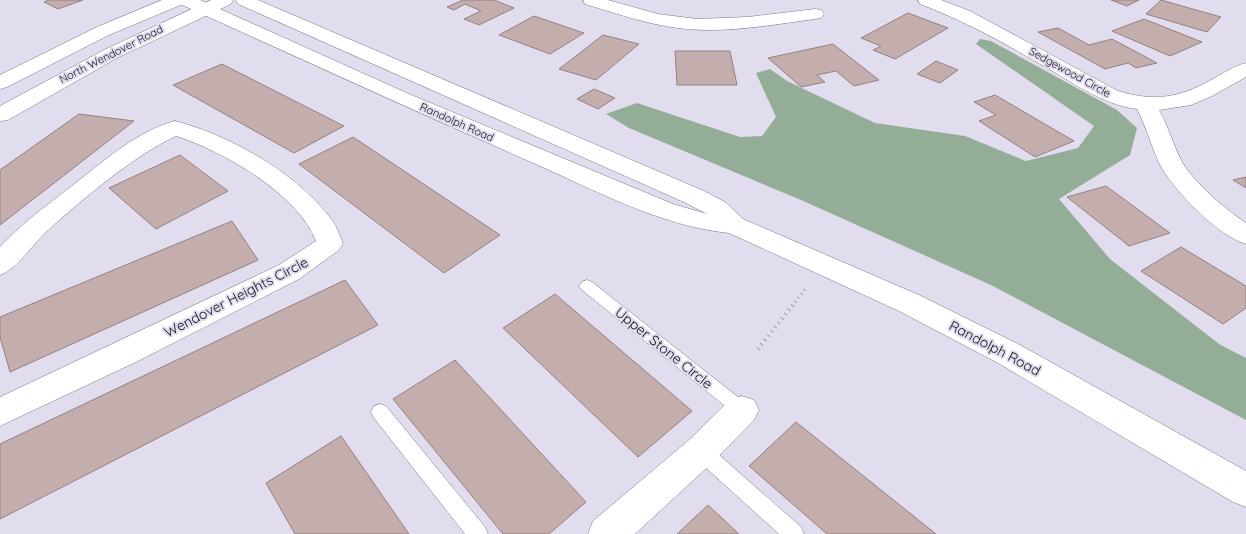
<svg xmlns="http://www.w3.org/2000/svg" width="1246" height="534" viewBox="0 0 1246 534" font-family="Quicksand,sans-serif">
<rect width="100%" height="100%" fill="#e2ddee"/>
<!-- forest -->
<path fill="#94ad97" d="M980 39 991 41 1117 110 1137 128 1130 155 1059 199 1110 259 1219 344 1246 358V420L993 286 801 200 629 128 606 114 637 103 740 137 762 136 776 117 756 73 770 69 787 81 875 123 965 136 1026 161 1078 148 1094 126 976 44Z"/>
<!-- building -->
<g fill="#c3aead" stroke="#948180">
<path d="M49 0H83L58 9 44 2Z"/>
<path d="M463 0H494L514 8 479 25 464 19 481 11 465 4 454 10 447 7Z"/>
<path d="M1111 0H1139L1127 6Z"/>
<path d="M1161 0 1221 17 1207 32 1146 14Z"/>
<path d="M908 13 948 28 895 59 873 50 881 46 861 38Z"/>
<path d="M534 16 584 33 550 54 499 35Z"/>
<path d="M1144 19 1202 42 1170 56 1112 31Z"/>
<path d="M1058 28 1089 45 1112 39 1157 63 1136 68 1128 63 1105 69 1038 32Z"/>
<path d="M603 35 639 44 596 80 559 69Z"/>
<path d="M833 44 879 80 854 86 836 71 817 75 825 82 801 87 768 58Z"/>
<path d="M675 51H730L737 85H677Z"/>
<path d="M936 61 958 70 940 83 917 74Z"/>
<path d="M222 64 344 126 294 153 173 85Z"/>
<path d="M594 89 615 98 598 109 577 99Z"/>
<path d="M995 95 1074 141 1035 157 979 121 996 115 974 102Z"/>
<path d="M79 114 134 121 0 225V170Z"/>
<path d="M353 137 500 235 444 273 299 164Z"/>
<path d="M180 155 228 191 156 229 109 188Z"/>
<path d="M1246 177V188L1233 180Z"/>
<path d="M1106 186 1170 233 1129 246 1067 197Z"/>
<path d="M232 221 258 260 10 372 0 337V317Z"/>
<path d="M1181 247 1246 286V308L1223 324 1141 271Z"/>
<path d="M345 280 378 325 0 519V444Z"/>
<path d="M555 294 692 411 638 457 503 328Z"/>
<path d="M455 360 586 502 549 534H503L393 399Z"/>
<path d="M796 422 936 534H827L749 466Z"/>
<path d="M341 436 409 534H295L266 483Z"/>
<path d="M708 505 739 534H677Z"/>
</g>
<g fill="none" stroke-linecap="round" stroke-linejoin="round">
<!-- service casing -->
<g stroke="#7c7786" stroke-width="1">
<g id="service">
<path d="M587 280 592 282 748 405 751 410 748 415 742 418 736 415 582 290 579 286 582 282Z"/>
<path d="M380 404 386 406 485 527 488 534H465L374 418 371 412 374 406Z"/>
<path d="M701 442 708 445 801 527 804 534H779L694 457 691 451 694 445Z"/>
</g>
</g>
<!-- minor casing -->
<g stroke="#7c7786" stroke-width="1">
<g id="minor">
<path d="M583 0H608L658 14 697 19 748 17 815 9 821 10 824 14 821 18 815 19C770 25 723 34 678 28 646 24 615 13 585 4Z"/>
<path d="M918 0H941L970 11 1118 91C1154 102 1179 98 1211 80 1222 74 1234 66 1246 63V77L1212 96 1191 105 1159 110C1168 126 1173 144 1181 160 1193 182 1225 209 1246 223V244C1218 236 1172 189 1159 163 1151 145 1146 126 1137 109 1102 105 1070 80 1040 64 1001 41 962 20 920 4Z"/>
<path d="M175 121C230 135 298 174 332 220 337 227 340 236 343 244L339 250 299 279 136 362 0 426V397L279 265 316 241C298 194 223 151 176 136 133 156 83 199 47 231 33 244 16 270 0 275V247C23 222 50 203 77 182 106 159 138 131 175 121Z"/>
<path d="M742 396 754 400 759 410 754 420 713 462 635 534H588L593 521 689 440 730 400Z"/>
</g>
</g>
<!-- secondary casing -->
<g stroke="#7c7786" stroke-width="1">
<path id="secondary" d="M178 0H200L409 94 673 204 707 214 686 203 238 4 236 0H258L704 191 725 202 743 219 919 295 1020 345 1246 471V507L1233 502 998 363 899 311 729 233C660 226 595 190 531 162 414 111 297 57 180 4Z"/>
</g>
<!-- primary casing -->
<g stroke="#7c7786" stroke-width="1">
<g id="primary">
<path d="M162 0H185L183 4 109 35 7 87 0 89V75L97 27Z"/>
<path d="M211 0H233L231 4 117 58 8 120 0 121V106L104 50Z"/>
</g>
</g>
<!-- path-far1 -->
<path stroke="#a09ca9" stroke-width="3" stroke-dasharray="1 4" stroke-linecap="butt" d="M792 306 806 288"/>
<!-- path -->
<path stroke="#a09ca9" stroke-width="4" stroke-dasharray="1 4.5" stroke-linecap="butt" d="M758 349 793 305"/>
<!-- service -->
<use href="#service" fill="#fff" fill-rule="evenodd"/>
<!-- minor -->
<use href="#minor" fill="#fff" fill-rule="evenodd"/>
<!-- secondary -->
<use href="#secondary" fill="#fff" fill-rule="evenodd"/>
<!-- primary -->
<use href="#primary" fill="#fff" fill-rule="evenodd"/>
</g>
<g text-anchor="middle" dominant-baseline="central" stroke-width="4" stroke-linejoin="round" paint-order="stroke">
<!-- far-street labels -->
<g font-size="11" fill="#141218" stroke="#e2ddee">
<text transform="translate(111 54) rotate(-27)">North Wendover Road</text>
<text transform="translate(1070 72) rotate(29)">Sedgewood Circle</text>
<text transform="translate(457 122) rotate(24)">Randolph Road</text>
</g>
<!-- street labels -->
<g font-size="14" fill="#141218" stroke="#e2ddee">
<text transform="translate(236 297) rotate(-27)">Wendover Heights Circle</text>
<text transform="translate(664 348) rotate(39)">Upper Stone Circle</text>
<text transform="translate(995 348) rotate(28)">Randolph Road</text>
</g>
</g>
</svg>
